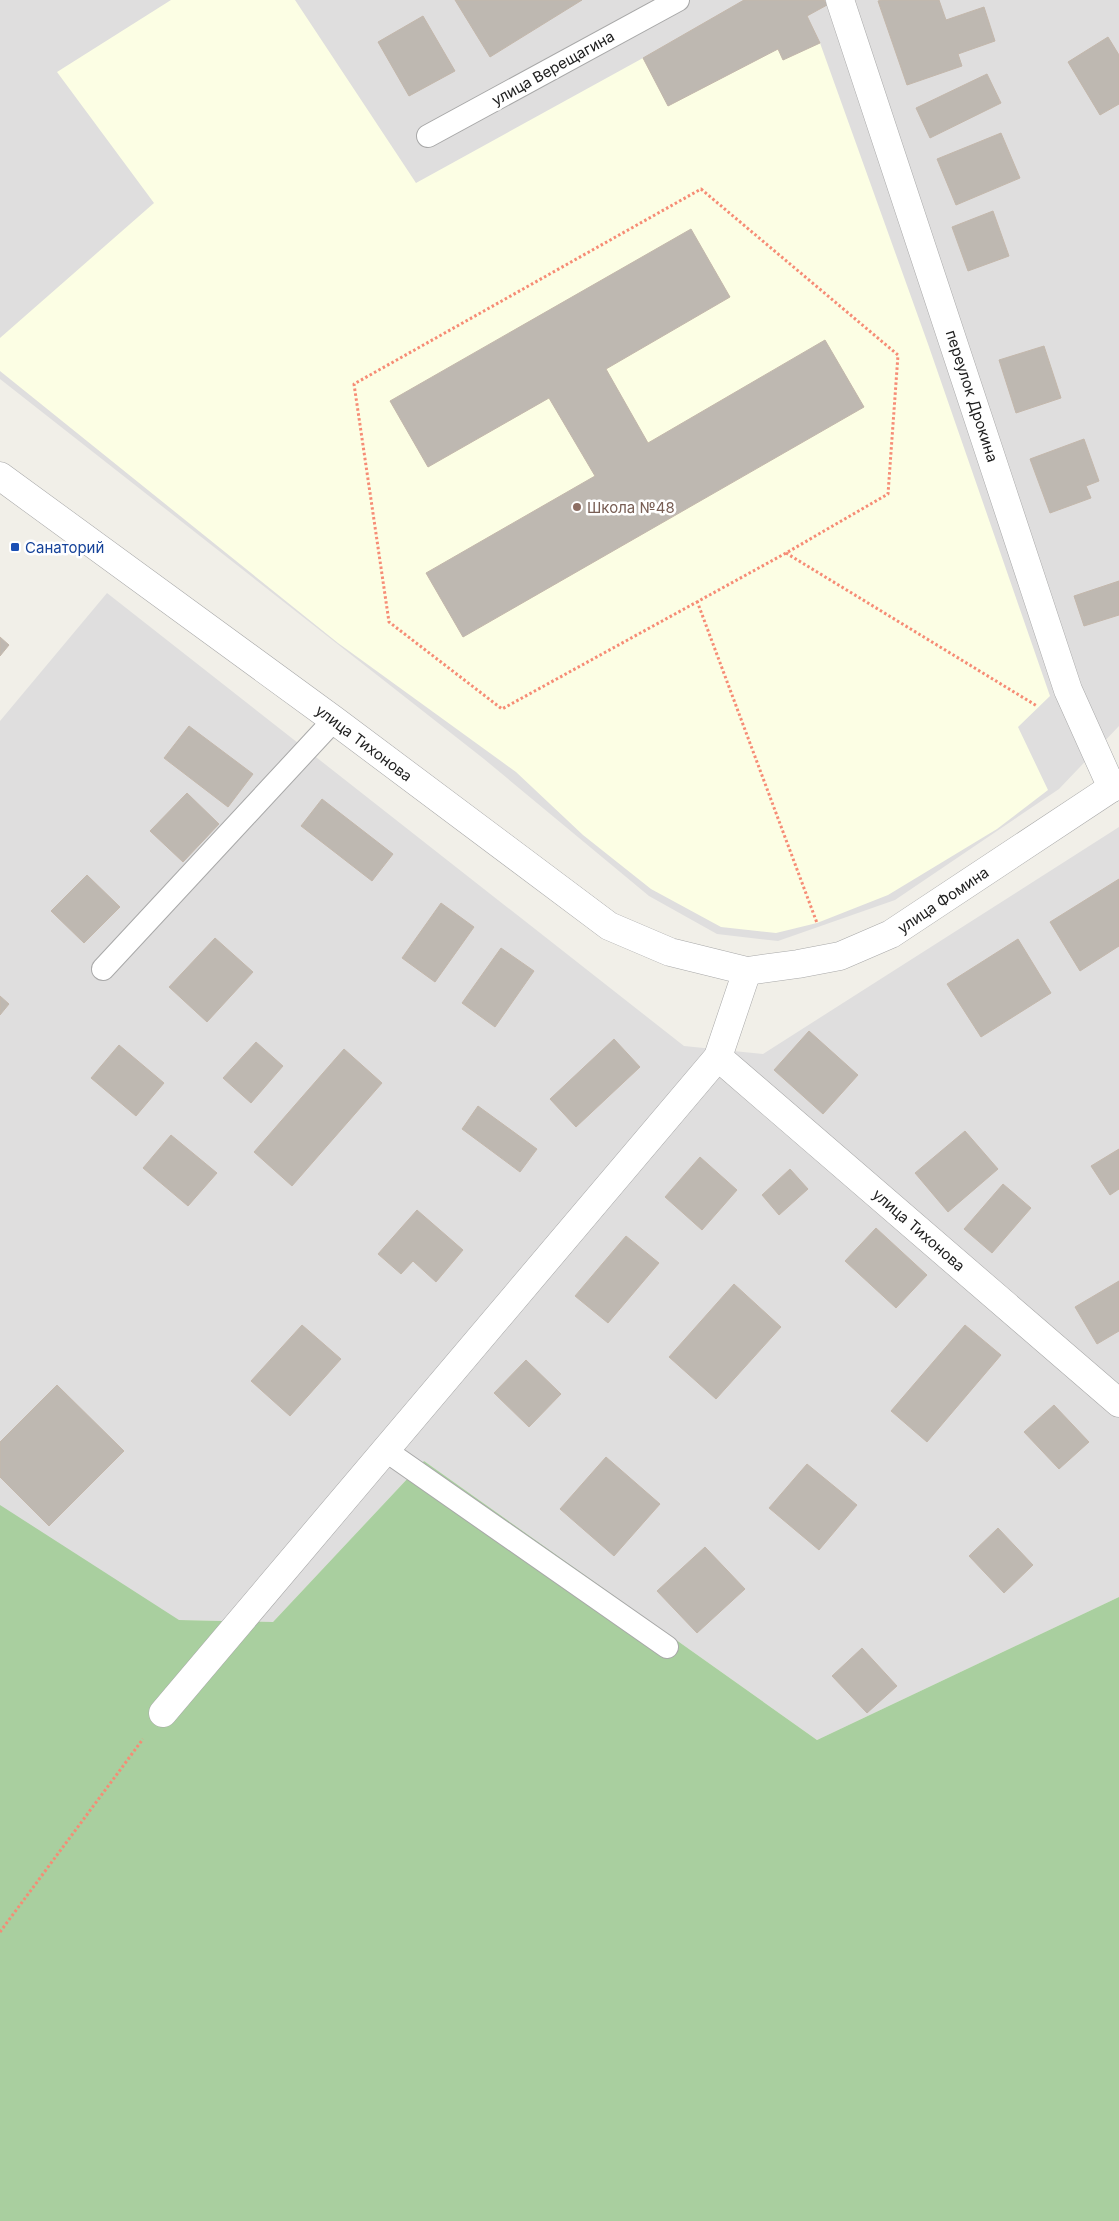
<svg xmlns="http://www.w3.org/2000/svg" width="1119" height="2221" viewBox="0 0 1119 2221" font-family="Inter,sans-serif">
<rect width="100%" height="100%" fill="#f1efe8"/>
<!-- residential -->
<g fill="#dfdede">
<path d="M0 0H1119V726L1059 789 895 900 778 941 717 934 649 896 484 759 0 379Z"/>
<path d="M107 593 684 1046 763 1054 1119 827V1597L817 1740 424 1461 273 1622 179 1620 0 1861V721Z"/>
</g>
<!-- education -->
<path fill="#fcfee4" d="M171 0H295L416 183 643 58 668 106 778 49 784 59 820 43 928 344 1050 696 1018 727 1048 790 997 829 888 895 817 923 776 933 721 927 651 889 583 835 516 772 338 643 0 371V338L154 203 57 72Z"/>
<!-- forest -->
<path fill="#a9cf9f" d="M424 1461 817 1740 1119 1597V2221H0V1505L179 1620 273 1622Z"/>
<!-- building -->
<g fill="#beb8b1" stroke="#c3b7ab">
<path d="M455 0H582L490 57Z"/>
<path d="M744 0H824L827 5 807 16 820 43 783 60 778 49 668 106 643 58Z"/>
<path d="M882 0H939L946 20 984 7 995 41 958 54 962 66 907 85 878 1Z"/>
<path d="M423 16 455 71 409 96 378 42Z"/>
<path d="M1108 37 1119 55V104L1100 115 1068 62Z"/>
<path d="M987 74 1001 103 930 138 916 108Z"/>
<path d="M1001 133 1020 178 956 205 937 159Z"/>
<path d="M993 211 1009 256 968 271 952 227Z"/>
<path d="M691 229 730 297 606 369 648 443 825 340 864 407 463 637 426 573 595 476 549 398 428 467 390 401Z"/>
<path d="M1044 346 1061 398 1016 413 999 360Z"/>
<path d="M1084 439 1099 481 1086 486 1091 498 1050 513 1030 459Z"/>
<path d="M1119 581V615L1084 626 1074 596Z"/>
<path d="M0 637 9 645 0 656Z"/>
<path d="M189 726 253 774 228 807 164 758Z"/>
<path d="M187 793 219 824 183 862 150 831Z"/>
<path d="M322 799 393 854 372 881 301 826Z"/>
<path d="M87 875 120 907 84 943 51 911Z"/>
<path d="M1119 879V946L1080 971 1050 922Z"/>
<path d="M441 903 474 927 435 982 402 958Z"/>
<path d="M215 938 253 972 207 1022 169 987Z"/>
<path d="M1018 939 1051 993 981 1037 947 984Z"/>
<path d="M501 948 534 971 495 1027 462 1003Z"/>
<path d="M0 996 9 1004 0 1015Z"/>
<path d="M809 1031 858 1075 823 1114 774 1070Z"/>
<path d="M614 1039 640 1067 576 1127 550 1099Z"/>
<path d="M256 1042 283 1066 251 1103 223 1078Z"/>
<path d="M119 1045 164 1083 136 1116 91 1078Z"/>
<path d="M344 1049 382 1083 292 1186 254 1152Z"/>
<path d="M478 1106 537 1149 520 1172 462 1129Z"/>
<path d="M965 1131 998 1169 948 1212 915 1173Z"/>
<path d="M171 1135 217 1173 188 1206 143 1168Z"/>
<path d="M1119 1149V1189L1110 1195 1091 1166Z"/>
<path d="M700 1157 737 1190 702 1230 665 1197Z"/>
<path d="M790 1169 808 1189 779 1215 762 1195Z"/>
<path d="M1003 1184 1031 1208 992 1253 964 1229Z"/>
<path d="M417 1210 463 1250 436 1282 413 1261 401 1274 378 1254Z"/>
<path d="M876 1228 927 1275 896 1308 845 1261Z"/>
<path d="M626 1236 659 1263 608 1323 575 1296Z"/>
<path d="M1119 1281V1331L1097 1344 1075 1307Z"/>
<path d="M734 1284 781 1327 716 1399 669 1357Z"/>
<path d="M302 1325 341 1359 290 1416 251 1381Z"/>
<path d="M965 1325 1001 1355 927 1442 891 1411Z"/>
<path d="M526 1360 561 1394 529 1427 494 1393Z"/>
<path d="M57 1385 124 1451 49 1526 0 1477V1442Z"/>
<path d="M1054 1405 1089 1442 1059 1469 1024 1432Z"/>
<path d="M606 1457 660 1504 614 1556 560 1509Z"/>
<path d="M807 1464 857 1505 819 1550 769 1508Z"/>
<path d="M998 1528 1033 1565 1004 1593 969 1556Z"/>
<path d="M705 1547 745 1589 697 1633 657 1591Z"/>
<path d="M862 1648 897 1686 867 1713 832 1676Z"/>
</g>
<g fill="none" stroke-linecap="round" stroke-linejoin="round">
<!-- lane casing -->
<g stroke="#a8a8a8" stroke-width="24">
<g id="lane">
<path d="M428 136 678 0"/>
<path d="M103 969 334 720"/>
<path d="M385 1450 667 1647"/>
</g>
</g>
<!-- street casing -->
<g stroke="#a8a8a8" stroke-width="29">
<g id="street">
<path d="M840 0 1068 690 1112 788"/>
<path d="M0 476 334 720 609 926 670 952 747 971 798 964 840 956 891 934 1119 783"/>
<path d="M718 1057 1119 1403"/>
<path d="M163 1713 718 1057 747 971"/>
</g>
</g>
<!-- path -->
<g stroke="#f68c75" stroke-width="3" stroke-dasharray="2.5 2.5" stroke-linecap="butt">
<path d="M701 189 898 355 888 494 786 553 502 709 389 622 354 384Z"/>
<path d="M786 553 1037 706"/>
<path d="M697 601 817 923"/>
<path d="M0 1932 143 1739"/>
</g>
<!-- lane -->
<use href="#lane" stroke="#fff" stroke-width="22"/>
<!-- street -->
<use href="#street" stroke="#fff" stroke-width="28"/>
</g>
<!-- markers -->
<circle fill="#8d6e63" stroke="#fff" stroke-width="2" cx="577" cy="507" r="5"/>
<rect fill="#1a4fb4" stroke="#fff" stroke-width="2" x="10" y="542" width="10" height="10" rx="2.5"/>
<g text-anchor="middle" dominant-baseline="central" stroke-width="5" stroke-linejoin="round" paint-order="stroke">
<!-- street labels -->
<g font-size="15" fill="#212121" stroke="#fff">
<text transform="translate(553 68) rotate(-29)">улица Верещагина</text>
<text transform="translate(972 396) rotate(72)">переулок Дрокина</text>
<text transform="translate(364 743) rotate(37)">улица Тихонова</text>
<text transform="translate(943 900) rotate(-34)">улица Фомина</text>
<text transform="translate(919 1230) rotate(41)">улица Тихонова</text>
</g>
<!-- education labels -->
<g font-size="15" fill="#785e54" stroke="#fff" text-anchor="start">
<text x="587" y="507">Школа №48</text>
</g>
<!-- transit labels -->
<g font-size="15" fill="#164399" stroke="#fff" text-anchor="start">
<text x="25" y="547">Санаторий</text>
</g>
</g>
</svg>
